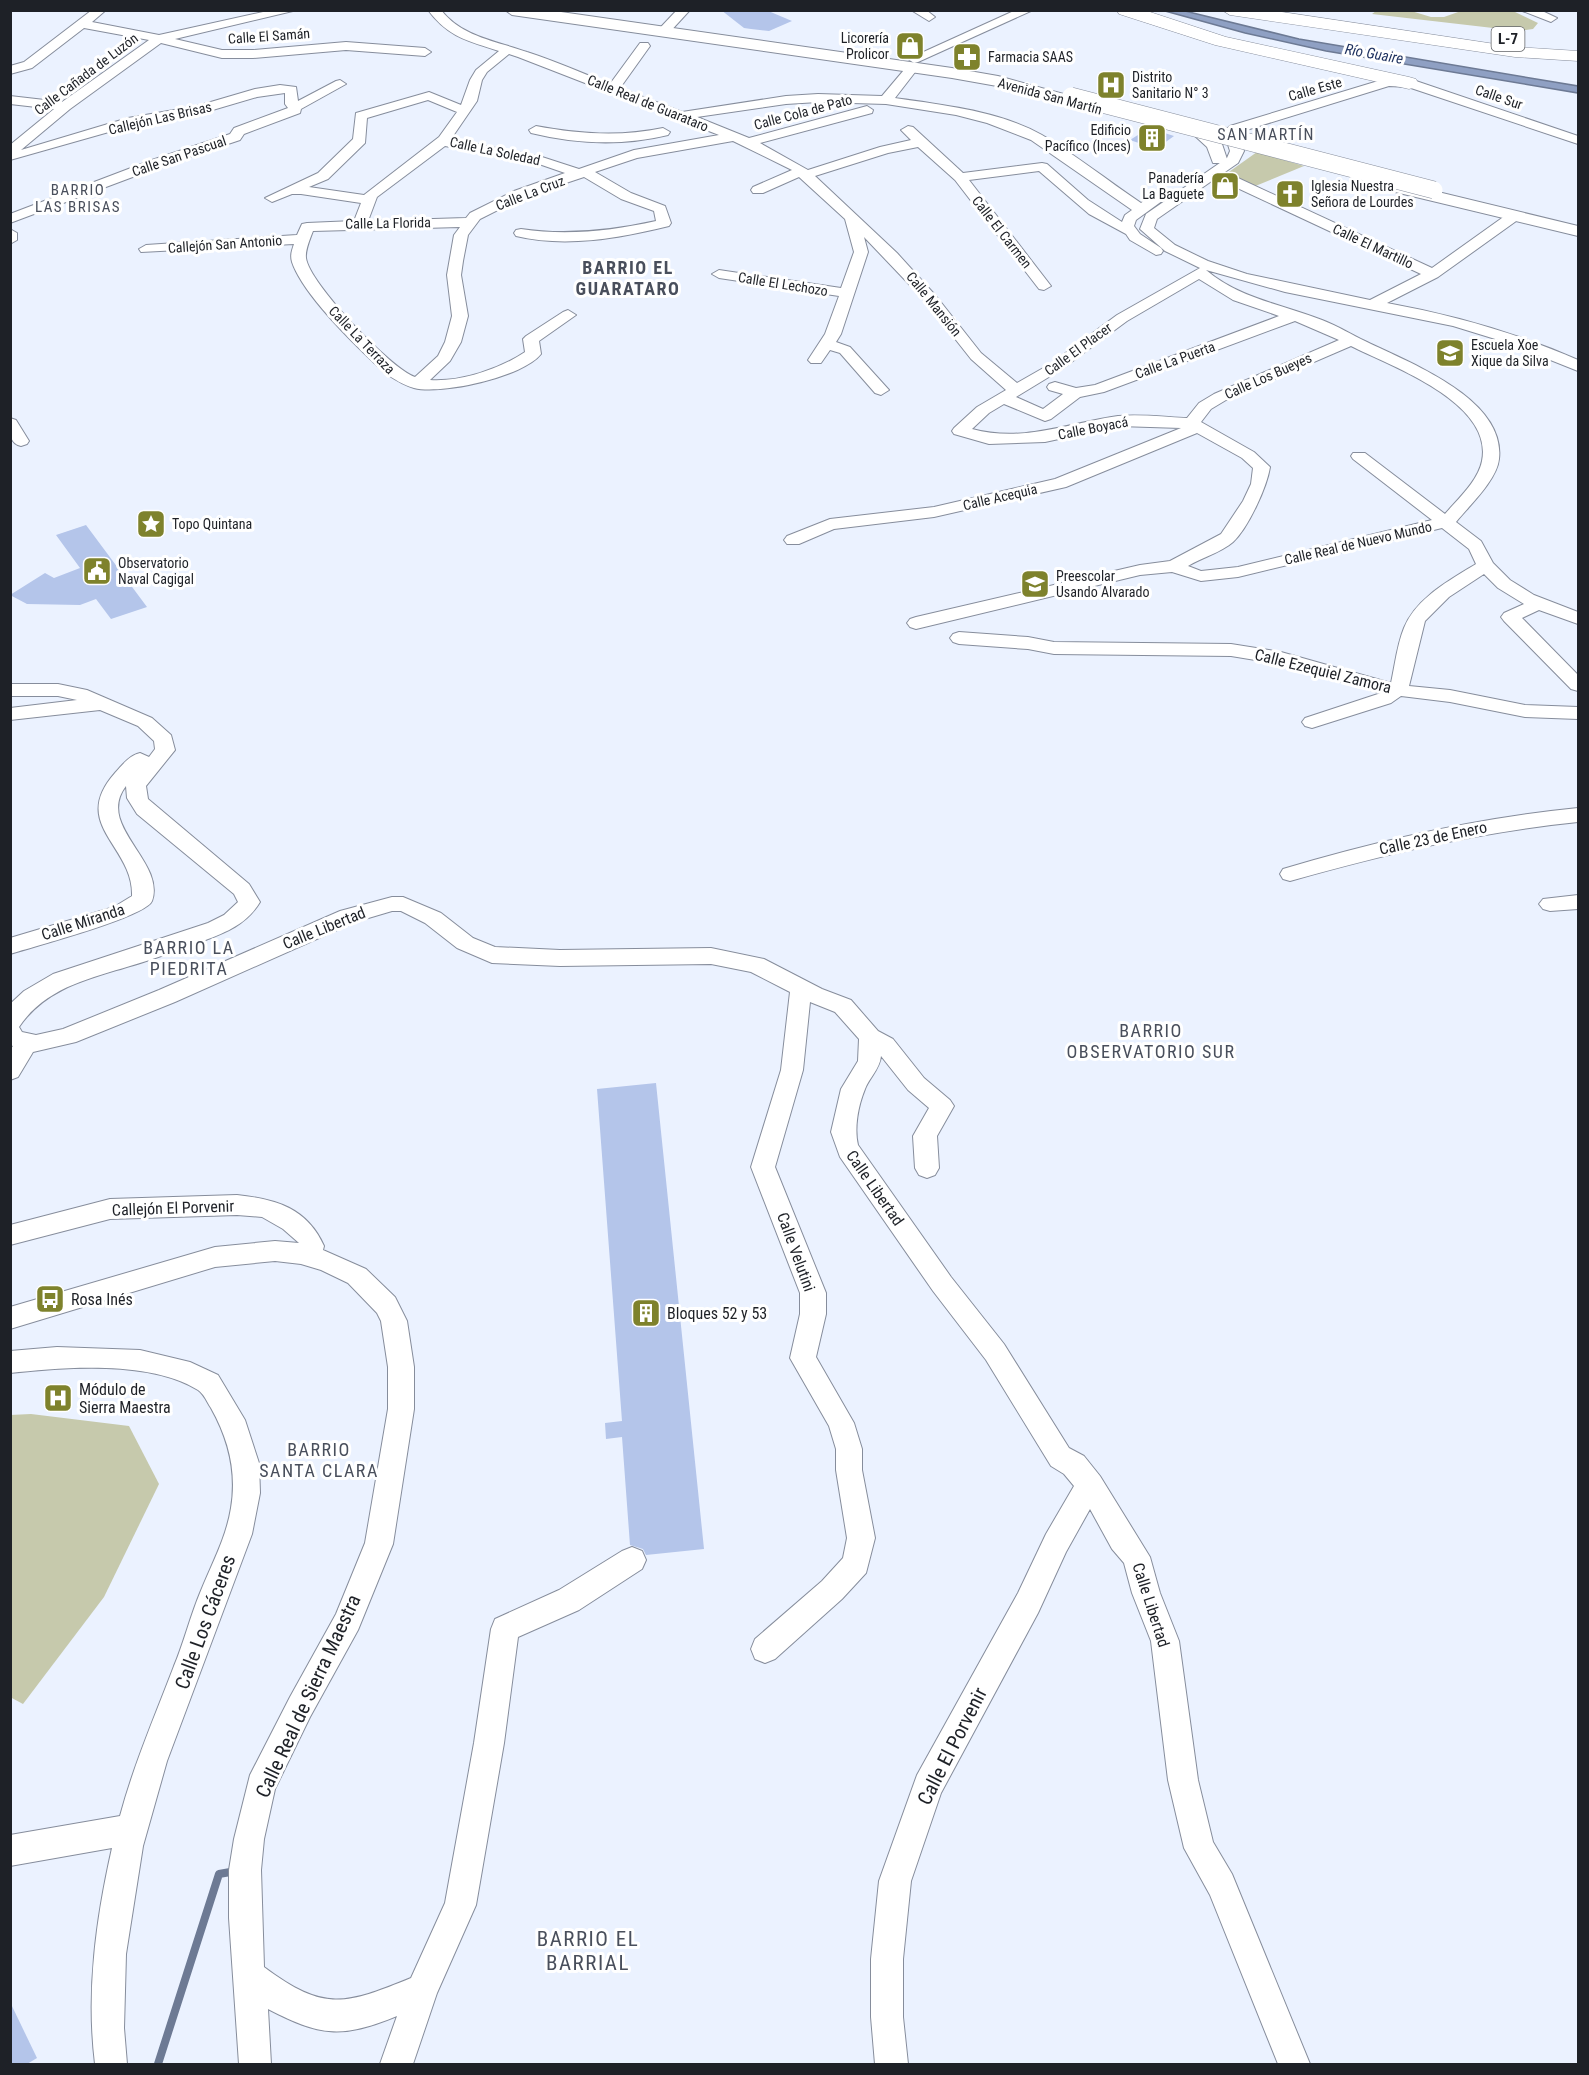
<svg xmlns="http://www.w3.org/2000/svg" width="1589" height="2075" viewBox="0 0 1589 2075" font-family="'Roboto Condensed',sans-serif">
<rect width="100%" height="100%" fill="#ebf2ff"/>
<!-- green -->
<g fill="#c6c9ac">
<path d="M1408 10 1431 17H1444L1461 11H1513L1538 23 1533 29 1519 31 1372 14 1376 11Z"/>
<path d="M1257 152 1304 166 1253 187 1226 174Z"/>
<path d="M31 1414 129 1426 159 1484 104 1597 23 1704 10 1697V1415Z"/>
</g>
<!-- water -->
<path fill="#8fa0c3" stroke="#6d7a94" stroke-width="1.5" d="M1165 11H1185L1299 39 1578 86V93L1326 51 1245 33Z"/>
<g fill="none" stroke-linecap="round" stroke-linejoin="round">
<!-- stream -->
<path stroke="#6d7a94" stroke-width="8" d="M158 2064 219 1874 236 1871"/>
</g>
<!-- building -->
<g fill="#b4c5ea">
<path d="M721 10H766L792 21 769 31 751 29 744 28Z"/>
<path d="M1149 128 1174 136 1156 149 1130 140Z"/>
<path d="M86 525 147 607 111 619 96 599 80 605 27 604 10 595 45 573 54 578 80 568 56 535Z"/>
<path d="M656 1083 704 1549 646 1555 643 1549 630 1545 622 1437 606 1439 605 1423 622 1421 597 1089Z"/>
<path d="M10 2002 37 2058 27 2064H10Z"/>
</g>
<g fill="none" stroke-linecap="round" stroke-linejoin="round">
<!-- minor casing -->
<g stroke="#868d9c" stroke-width="2">
<g id="minor">
<path d="M92 10H106L92 22 159 35 272 10H297L175 39 222 50H253L346 42 425 48 431 52 425 56 346 50 253 58H222L161 43 70 109 21 150 128 118 197 106 255 89 280 85 296 87 298 101 336 81 340 80 346 84 301 109 300 113 244 134 240 140 162 166 10 223V214L152 160 230 134 234 128 288 108 285 104V93L257 97 199 114 130 126 10 160V145L54 109 10 104V96L62 102 149 40 84 28 32 68 10 74V66L24 62Z"/>
<path d="M428 10H441C462 37 496 41 527 52 555 61 582 73 610 84L640 43H648L650 46 620 88 682 112 786 96 818 94 882 96 909 64H917L919 67 895 98C942 105 1000 111 1042 135 1076 155 1108 181 1141 203L1152 195H1162L1164 198 1162 201 1136 220 1134 226 1140 234 1161 248 1163 251 1161 254 1156 255 1130 240 1126 234 1089 214 1039 171 969 180 1051 286 1044 290 1039 289 955 180 918 147 888 153 815 176 897 253 936 296 981 353 1017 383 1052 363 1117 315 1200 268 1165 251 1140 229 1146 214 1227 158 1230 151 1224 132 1230 126 1388 78 1413 80 1578 136V144L1408 87 1389 86 1240 132 1238 133 1244 151 1238 163 1225 172 1432 268 1509 213H1519L1521 216 1519 219 1438 277 1387 303C1453 315 1517 333 1578 360V371L1505 342 1453 326 1285 292 1206 270C1240 299 1282 304 1322 320 1338 326 1352 335 1367 342 1410 363 1506 399 1499 459 1497 480 1469 506 1456 522L1481 541 1493 563 1510 580 1534 595 1578 612V624L1539 610 1522 618 1578 675V691L1571 689 1504 621 1501 617 1504 613 1524 604 1498 588 1484 574 1449 597 1425 621 1409 686 1450 690 1525 705 1578 707V719L1525 717 1450 702 1401 696 1391 703 1312 728 1305 726 1302 722 1305 718 1381 693 1279 664 1231 656 1054 654 1028 649 959 644 953 642 950 638 953 634 959 632 1028 637 1054 642 1231 644 1281 652 1391 683C1395 665 1397 645 1404 628 1416 598 1450 580 1476 564L1469 549 1442 528 1238 577 1201 581 1172 572 1140 575 916 629 910 627 907 623 910 619 916 617 1140 565 1170 561 1221 534 1243 501 1251 484 1253 468 1242 458 1197 433 1066 487 934 517 834 529 799 544H787L784 540 787 536 830 519 934 507 1055 479 1181 428 1119 426 1045 442 989 444 954 434 952 431 954 428 977 407 1006 390 971 359 926 302 864 237 868 252 841 334 836 342 850 347 889 390 881 395 875 393 840 353 830 350 821 363H811L808 360 825 334 839 296 719 278 712 274 719 270 841 288 854 252 845 219 799 177 763 193H753L751 190 753 187 792 170 733 141 637 158 595 172 631 193 665 206 671 223 669 226C620 238 566 248 516 236L514 233 516 230 521 229C567 236 611 231 656 221L654 211 621 199 584 177 524 197 480 219 468 235 463 261 461 275 468 316 461 342 450 361 430 380C461 382 500 369 525 352L523 339 526 336 563 312 568 310 576 315 539 341 541 354C523 377 441 395 414 388 403 385 394 379 385 373 359 349 303 295 292 262 290 255 292 250 294 244L141 252 139 249 146 245 297 235 302 224 307 223 354 221 361 203 301 194H292L272 202 265 198 318 173 353 139 356 113 429 92 461 105 470 80 476 70 499 51C468 41 448 37 428 10ZM509 54 518 57 719 135 634 150 579 169 542 157 451 139 477 101 482 80 487 72ZM428 100 457 112 439 137 364 195 309 187 328 179 365 143 367 118ZM818 102 886 104 956 115 987 123 1031 140 1132 210 1125 215 1122 222 1088 200 1047 164 1042 163 963 173 913 127 908 126 901 130 911 140 880 147 808 170 760 143 872 113 873 110 867 106 749 138 697 117 786 104ZM445 146 539 164 565 173 514 191 470 213 466 218 368 221 377 197ZM1216 178 1421 274 1370 300 1247 274 1208 261 1175 245 1154 228 1157 219ZM460 227 454 235 447 275 452 316 445 342 438 356 415 377C391 369 309 283 306 258 305 250 310 239 313 231ZM1199 279 1233 300 1279 316 1095 385 1076 388 1055 382 1049 384 1047 387 1049 390 1063 394 1043 409 1016 397 1062 369 1127 321ZM1295 321 1339 340 1214 394 1199 403 1187 418C1165 417 1140 414 1118 416 1068 423 1023 443 972 429L989 413 1004 404 1045 421 1051 419 1080 397 1104 392ZM1351 346C1390 366 1494 402 1482 461 1478 481 1458 499 1445 514L1365 453H1353L1351 456 1353 459 1432 520 1238 567 1201 571 1188 566C1201 558 1222 552 1233 542 1248 528 1267 487 1270 467L1254 452 1201 422 1211 409 1226 400Z"/>
<path d="M677 10H690L667 35H659V29Z"/>
<path d="M911 10H926L935 17 929 21Z"/>
<path d="M1016 10H1033L918 62 914 63 908 59Z"/>
<path d="M1520 10H1540L1557 18 1551 22Z"/>
<path d="M536 126C579 134 620 137 663 128L670 132 668 135C623 146 576 144 531 133L529 130Z"/>
<path d="M10 229 17 233V240L10 244Z"/>
<path d="M10 418 16 420 29 441 27 444 21 446C8 443 10 430 10 418Z"/>
<path d="M10 684H58L87 690 152 718 171 735 175 750 146 786 148 799 249 884 260 902C245 927 221 934 195 944 174 951 152 960 130 966 88 979 45 988 19 1027L22 1032 36 1035 63 1029 159 990 340 911 392 897H403L441 913 473 938 495 947 560 950 711 948 764 959 822 989 851 1000 878 1031 893 1039 924 1078 950 1100 954 1106 937 1136 939 1168 935 1175 927 1178 919 1175 915 1168 913 1136 929 1108 908 1090 881 1056C880 1069 869 1078 865 1089 858 1106 854 1128 858 1145L951 1277 1004 1344 1069 1448 1084 1456 1100 1476 1150 1557 1160 1593 1179 1641 1198 1780 1213 1842 1232 1874 1310 2064H1278L1210 1895 1184 1848 1168 1780 1151 1641 1132 1593 1124 1563 1112 1549 1090 1509 1066 1552 1038 1613 941 1793 911 1881 903 1959V2017L908 2064H875L871 2017V1959L879 1881 917 1775 1018 1593 1046 1534 1074 1486 1064 1474 1051 1466 986 1360 933 1291 840 1157 831 1132 841 1089 858 1061 859 1039 835 1012 810 1002 803 1070 775 1167 826 1293V1314L816 1357 854 1423 862 1449V1470L875 1538 866 1573 842 1599 775 1659 765 1663 755 1659 751 1649 755 1639 822 1581 843 1558 847 1538 836 1470V1449L829 1426 790 1358 800 1314V1293L751 1167 781 1070 790 992 751 972 711 964 560 966 492 963 457 948 425 923 401 911H392L355 922 175 1002 76 1042 33 1052 18 1077 10 1080V1050L13 1046 10 1045V1004L24 991 53 974 208 923 224 915 238 902 234 894 137 814 127 798 126 786C95 826 166 861 152 901 146 917 32 947 10 954V938L114 907 132 896C134 846 69 825 115 773 122 765 130 755 140 753L149 757 155 749 154 741 138 726 100 710 10 720V708L77 700 58 696H10Z"/>
<path d="M1578 808V822C1479 832 1385 854 1290 881L1283 879 1280 874 1283 869C1380 840 1477 818 1578 808Z"/>
<path d="M1578 895V909L1550 911 1543 909 1539 904 1543 899Z"/>
<path d="M237 1195C276 1199 307 1208 324 1246L323 1250 366 1269 395 1297 407 1321 414 1367V1409L393 1544 358 1630 310 1717 275 1789 264 1839 261 1870 264 1967C324 2012 345 2005 411 1978L445 1903 474 1743 491 1629 495 1619 559 1590 622 1551 632 1547 642 1551 646 1560 642 1569 579 1610 518 1637 504 1743 476 1905 437 1993 413 2064H380L397 2016C341 2039 320 2036 268 2009L271 2064H239L229 1918V1870L234 1839 250 1775 290 1697 336 1614 365 1543 388 1409V1367L381 1321 377 1313 348 1283 321 1270 301 1264 275 1261 215 1267 10 1329V1307L215 1247 275 1241 299 1243 283 1229 262 1217 237 1215 110 1219 10 1245V1225L110 1199Z"/>
<path d="M57 1347 140 1350 190 1362 218 1375 245 1420 259 1463 260 1493 252 1534 167 1761 143 1846 126 1954 124 2028 127 2064H95C86 1991 96 1919 112 1848L10 1866V1835L120 1816C134 1764 155 1716 174 1666 184 1642 190 1617 200 1593 211 1565 226 1539 231 1508 237 1472 229 1440 211 1408 207 1402 204 1394 198 1390 150 1360 64 1367 10 1373V1351Z"/>
</g>
</g>
<!-- major casing -->
<g stroke="#868d9c" stroke-width="2">
<g id="major">
<path d="M505 10H547L952 68 998 76 1104 105 1106 108 1098 113 997 86 952 78 512 15Z"/>
<path d="M1203 131 1221 141 1227 159 1225 163H1213L1207 147 1195 136Z"/>
<path d="M1401 183 1578 226V236L1395 192 1392 188 1395 184Z"/>
</g>
</g>
<!-- highway casing -->
<g stroke="#868d9c" stroke-width="1">
<g id="highway">
<path d="M1117 10H1144L1226 37 1409 77 1416 79 1418 83 1416 87 1409 89 1215 45 1119 14Z"/>
<path d="M1222 10H1269L1515 47 1578 51V61L1515 57 1230 15Z"/>
</g>
</g>
<!-- minor -->
<use href="#minor" fill="#fff" fill-rule="evenodd"/>
<!-- major -->
<use href="#major" fill="#fff" fill-rule="evenodd"/>
<!-- highway -->
<use href="#highway" fill="#fff" fill-rule="evenodd"/>
<!-- major-bridge casing -->
<g stroke="#868d9c" stroke-width="18" stroke-linecap="butt">
<path id="major-bridge" d="M1071 96 1434 190"/>
</g>
<!-- major-bridge -->
<use href="#major-bridge" stroke="#fff" stroke-width="17"/>
</g>
<!-- icons -->
<defs>
<g id="shop-square" transform="scale(1.5)"><rect x="-9" y="-9" width="18" height="18" rx="4" fill="#7e822c" stroke="#fff"/><path d="M-5-2.5h2.3a2.7 3.5 0 0 1 5.4 0H5L5.5 6h-11ZM-1.5-2.5h3a1.5 2.3 0 0 0-3 0Z" fill="#fff"/></g>
<g id="pharmacy-square" transform="scale(1.5)"><rect x="-9" y="-9" width="18" height="18" rx="4" fill="#7e822c" stroke="#fff"/><path d="M-2-6h4v4h4v4h-4v4h-4v-4h-4v-4h4Z" fill="#fff"/></g>
<g id="hospital-square" transform="scale(1.5)"><rect x="-9" y="-9" width="18" height="18" rx="4" fill="#7e822c" stroke="#fff"/><path d="M-5-5h3v3.5h4V-5h3V5h-3V1.5h-4V5h-3Z" fill="#fff"/></g>
<g id="building-square" transform="scale(1.5)"><rect x="-9" y="-9" width="18" height="18" rx="4" fill="#7e822c" stroke="#fff"/><path d="M-4-6H4V6H1V3H-1V6H-4ZM-2.5-4.3h1.7v1.8h-1.7ZM.8-4.3h1.7v1.8H.8ZM-2.5-1h1.7V.8h-1.7ZM.8-1h1.7V.8H.8Z" fill="#fff"/></g>
<g id="church-square" transform="scale(1.5)"><rect x="-9" y="-9" width="18" height="18" rx="4" fill="#7e822c" stroke="#fff"/><path d="M-1.2-6h2.4v3.5h3.3v2.4h-3.3V6h-2.4V-.1h-3.3v-2.4h3.3Z" fill="#fff"/></g>
<g id="school-square" transform="scale(1.5)"><rect x="-9" y="-9" width="18" height="18" rx="4" fill="#7e822c" stroke="#fff"/><path d="M0-5L7-2L0 1L-7-2ZM-4 1L0 2.5L4 1V4Q0 6-4 4Z" fill="#fff"/></g>
<g id="sight-square" transform="scale(1.5)"><rect x="-9" y="-9" width="18" height="18" rx="4" fill="#7e822c" stroke="#fff"/><path d="M0-6L1.8-2.2L6-1.7L2.9 1.2L3.7 5.4L0 3.3L-3.7 5.4L-2.9 1.2L-6-1.7L-1.8-2.2Z" fill="#fff"/></g>
<g id="civic-square" transform="scale(1.5)"><rect x="-9" y="-9" width="18" height="18" rx="4" fill="#7e822c" stroke="#fff"/><path d="M-.6-6.5H3V-4.5H.6V-3L4-1V1h2V6H-6V1h2V-1L-.6-3ZM-1.2 2.5V6h2.4V2.5Z" fill="#fff"/></g>
<g id="bus-square" transform="scale(1.5)"><rect x="-9" y="-9" width="18" height="18" rx="4" fill="#7e822c" stroke="#fff"/><path d="M-5-6H5V4H4V6H2V4H-2V6H-4V4H-5ZM-3.5-4V0h7V-4ZM-3.5 1.2v1.5H-2V1.2ZM2 1.2v1.5H3.5V1.2Z" fill="#fff"/></g>
</defs>
<g fill-rule="evenodd">
<use href="#shop-square" x="910" y="46"/>
<use href="#pharmacy-square" x="967" y="57"/>
<use href="#hospital-square" x="1111" y="85"/>
<use href="#building-square" x="1152" y="138"/>
<use href="#shop-square" x="1225" y="186"/>
<use href="#church-square" x="1290" y="194"/>
<use href="#school-square" x="1450" y="353"/>
<use href="#sight-square" x="151" y="524"/>
<use href="#civic-square" x="97" y="571"/>
<use href="#school-square" x="1035" y="584"/>
<use href="#bus-square" x="50" y="1299"/>
<use href="#building-square" x="646" y="1313"/>
<use href="#hospital-square" x="58" y="1398"/>
</g>
<g text-anchor="middle" dominant-baseline="central" stroke-width="6" stroke-linejoin="round" paint-order="stroke">
<!-- far-street labels -->
<g font-size="14" fill="#1e2127" stroke="#fff">
<text transform="translate(269 36) rotate(-4)">Calle El Samán</text>
<text transform="translate(86 74) rotate(-37)">Calle Cañada de Luzón</text>
<text transform="translate(1315 89) rotate(-16)">Calle Este</text>
<text transform="translate(1050 96) rotate(15)">Avenida San Martín</text>
<text transform="translate(1499 97) rotate(19)">Calle Sur</text>
<text transform="translate(648 103) rotate(22)">Calle Real de Guarataro</text>
<text transform="translate(803 112) rotate(-15)">Calle Cola de Pato</text>
<text transform="translate(160 118) rotate(-13)">Callejón Las Brisas</text>
<text transform="translate(495 151) rotate(12)">Calle La Soledad</text>
<text transform="translate(179 156) rotate(-19)">Calle San Pascual</text>
<text transform="translate(530 193) rotate(-21)">Calle La Cruz</text>
<text transform="translate(388 223) rotate(-1)">Calle La Florida</text>
<text transform="translate(1002 232) rotate(52)">Calle El Carmen</text>
<text transform="translate(225 244) rotate(-4)">Callejón San Antonio</text>
<text transform="translate(1373 246) rotate(25)">Calle El Martillo</text>
<text transform="translate(783 284) rotate(9)">Calle El Lechozo</text>
<text transform="translate(934 304) rotate(51)">Calle Mansión</text>
<text transform="translate(362 340) rotate(46)">Calle La Terraza</text>
<text transform="translate(1078 349) rotate(-36)">Calle El Placer</text>
<text transform="translate(1175 360) rotate(-20)">Calle La Puerta</text>
<text transform="translate(1268 376) rotate(-24)">Calle Los Bueyes</text>
<text transform="translate(1093 428) rotate(-11)">Calle Boyacá</text>
<text transform="translate(1000 497) rotate(-13)">Calle Acequia</text>
<text transform="translate(1358 543) rotate(-13)">Calle Real de Nuevo Mundo</text>
</g>
<!-- far-poi labels -->
<g font-size="14" fill="#1e2127" stroke="#fff" text-anchor="start">
<text x="889" y="38" text-anchor="end">Licorería<tspan x="889" dy="16">Prolicor</tspan></text>
<text x="988" y="57">Farmacia SAAS</text>
<text x="1132" y="77">Distrito<tspan x="1132" dy="16">Sanitario N° 3</tspan></text>
<text x="1131" y="130" text-anchor="end">Edificio<tspan x="1131" dy="16">Pacífico (Inces)</tspan></text>
<text x="1204" y="178" text-anchor="end">Panadería<tspan x="1204" dy="16">La Baguete</tspan></text>
<text x="1311" y="186">Iglesia Nuestra<tspan x="1311" dy="16">Señora de Lourdes</tspan></text>
<text x="1471" y="345">Escuela Xoe<tspan x="1471" dy="16">Xique da Silva</tspan></text>
<text x="172" y="524">Topo Quintana</text>
<text x="118" y="563">Observatorio<tspan x="118" dy="16">Naval Cagigal</tspan></text>
<text x="1056" y="576">Preescolar<tspan x="1056" dy="16">Usando Alvarado</tspan></text>
</g>
<!-- shield labels -->
<rect fill="#fff" stroke="#626468" stroke-width="1.5" x="1491.5" y="27" width="33" height="24" rx="4.5"/>
<g font-size="15" font-weight="bold" fill="#1e2127">
<text x="1508" y="39">L-7</text>
</g>
<!-- far-water labels -->
<g font-size="15" font-style="italic" fill="#1e315f" stroke="#fff">
<text transform="translate(1374 54) rotate(10)">Río Guaire</text>
</g>
<!-- far-neighbourhood labels -->
<g font-size="15" letter-spacing="1.5" fill="#494f5c" stroke="#fff">
<text x="78" y="190">BARRIO<tspan x="78" dy="17">LAS BRISAS</tspan></text>
</g>
<!-- far-quarter labels -->
<g font-size="16" letter-spacing="1.5" fill="#494f5c" stroke="#fff">
<text x="1266" y="134">SAN MARTÍN</text>
</g>
<!-- street labels -->
<g font-size="16" fill="#1e2127" stroke="#fff">
<text transform="translate(1323 671) rotate(14)">Calle Ezequiel Zamora</text>
<text transform="translate(1433 838) rotate(-12)">Calle 23 de Enero</text>
<text transform="translate(83 922) rotate(-18)">Calle Miranda</text>
<text transform="translate(324 928) rotate(-22)">Calle Libertad</text>
<text transform="translate(875 1188) rotate(55)">Calle Libertad</text>
<text transform="translate(173 1208) rotate(-2)">Callejón El Porvenir</text>
<text transform="translate(796 1252) rotate(70)">Calle Velutini</text>
<text transform="translate(1151 1605) rotate(72)">Calle Libertad</text>
</g>
<!-- poi labels -->
<g font-size="16" fill="#1e2127" stroke="#fff" text-anchor="start">
<text x="71" y="1299">Rosa Inés</text>
<text x="667" y="1313">Bloques 52 y 53</text>
<text x="79" y="1389">Módulo de<tspan x="79" dy="18">Sierra Maestra</tspan></text>
</g>
<!-- far-district labels -->
<g font-size="18" font-weight="bold" letter-spacing="1.5" fill="#494f5c" stroke="#fff">
<text x="628" y="267">BARRIO EL<tspan x="628" dy="21">GUARATARO</tspan></text>
</g>
<!-- neighbourhood labels -->
<g font-size="18" letter-spacing="1.5" fill="#494f5c" stroke="#fff">
<text x="189" y="947">BARRIO LA<tspan x="189" dy="21">PIEDRITA</tspan></text>
<text x="1151" y="1030">BARRIO<tspan x="1151" dy="21">OBSERVATORIO SUR</tspan></text>
<text x="319" y="1449">BARRIO<tspan x="319" dy="21">SANTA CLARA</tspan></text>
</g>
<!-- near-street labels -->
<g font-size="20" fill="#1e2127" stroke="#fff">
<text transform="translate(205 1622) rotate(-70)">Calle Los Cáceres</text>
<text transform="translate(308 1696) rotate(-65)">Calle Real de Sierra Maestra</text>
<text transform="translate(952 1746) rotate(-63)">Calle El Porvenir</text>
</g>
<!-- near-neighbourhood labels -->
<g font-size="21" letter-spacing="1.5" fill="#494f5c" stroke="#fff">
<text x="588" y="1939">BARRIO EL<tspan x="588" dy="24">BARRIAL</tspan></text>
</g>
</g>
<!-- border -->
<rect width="1589" height="2075" fill="none" stroke="#1e2127" stroke-width="24"/>
</svg>
